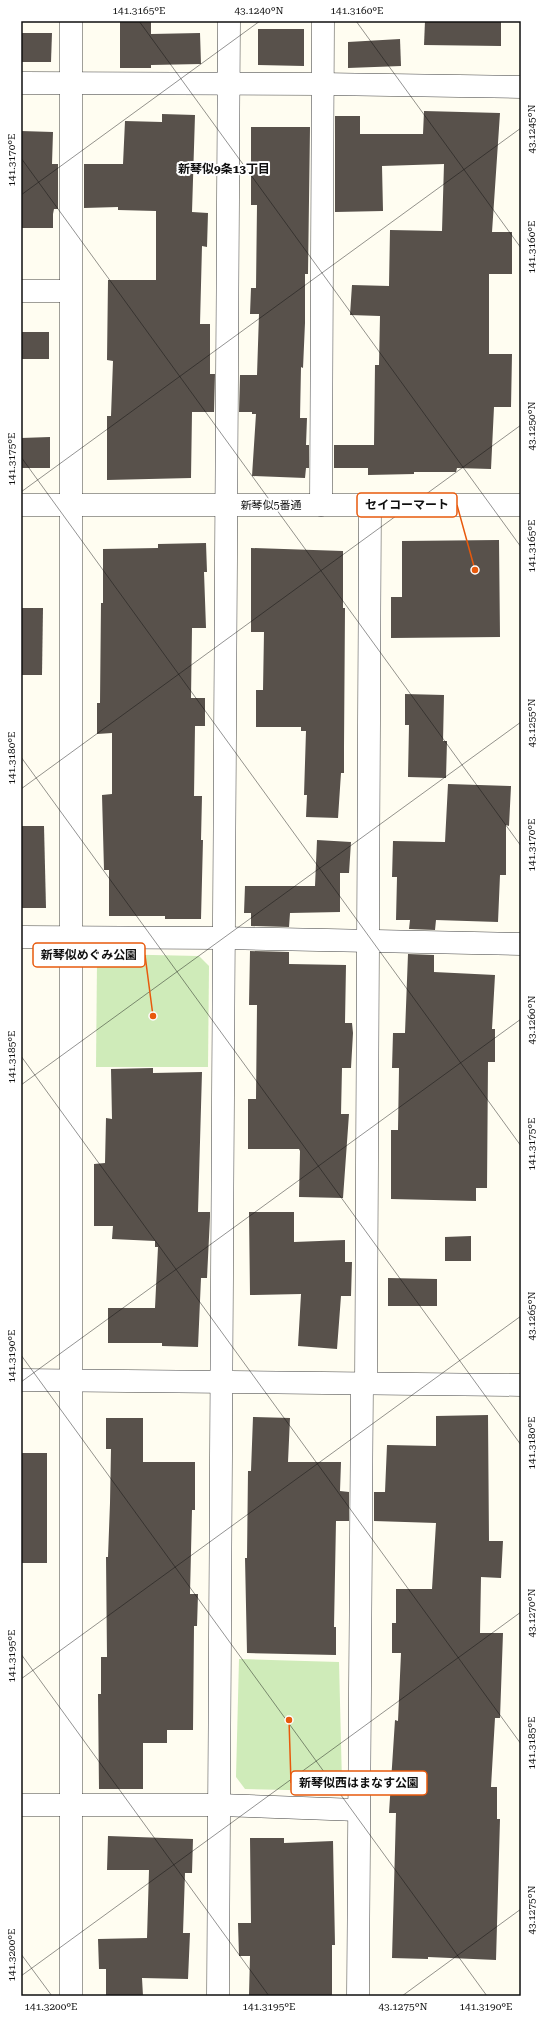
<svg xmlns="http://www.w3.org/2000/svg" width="542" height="2017" viewBox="0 0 542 2017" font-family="'Roboto Serif','Noto Sans JP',serif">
<rect width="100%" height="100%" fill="#fffdf1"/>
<!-- green -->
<g fill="#cfebb9">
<path d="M106 954 199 956 209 966 208 1067H96L97 962Z"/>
<path d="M239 1659 339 1662 342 1783 331 1791 245 1789 236 1777Z"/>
</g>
<!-- building -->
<g fill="#58514b">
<path d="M120 21H151V34L200 33 201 64 151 65V68H120Z"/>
<path d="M425 21H501V46L424 45Z"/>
<path d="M258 29H304V66L258 65Z"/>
<path d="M21 33H52L51 62H21Z"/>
<path d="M400 39 401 66 348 68V42Z"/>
<path d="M424 111 500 113 492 232H512V274H489V354H512L511 407H494L491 469 457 468 456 472H414V474L368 475V468H334V445H374L375 365H379L380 316 350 315 352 285 389 286 390 230 442 231 444 164 382 166 383 211 335 212V116H360V134H423Z"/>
<path d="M162 114 195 115 192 212 208 213 207 247 202 246 200 324H210V374H215L214 412H192L191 478 107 480V416H111L113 361 107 360 108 280H156V211L118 210V207L84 208V164H123L125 121 162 122Z"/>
<path d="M251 127H310L308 274H305V323L303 368 301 367 300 418H307L306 445H309V468H306L305 478 252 476 256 414H252V412H239L240 375H257L259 314H250L251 288H256L257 205H251Z"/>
<path d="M21 131 53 132 52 164H58V209H54L53 214V228H21Z"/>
<rect x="21" y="332" width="28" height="27"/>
<path d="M50 437V468H21V438Z"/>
<path d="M499 540 500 637 391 638V597H402V541Z"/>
<path d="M206 543 207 572H204L206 628H192L191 698H205V726H195L194 796H202L201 840H203L201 919H165V916H109V870H104L102 795 112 794V733L97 734V703H100L101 603H103V549L158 548V544Z"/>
<path d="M251 548 343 551V608H345L344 746V773H341L338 818 306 817 307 795H304L306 731H301V727H256V690H263L264 632H251Z"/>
<path d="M21 608H43L42 675H21Z"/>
<path d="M405 694 444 695 443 741H447L446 778 408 777 409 725H405Z"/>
<path d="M448 784 511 786 509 826 506 825V875H500L498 922 436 920 435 930 409 929 410 920H396L397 877H392L393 841 445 842Z"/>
<path d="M21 826H44L46 908H21Z"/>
<path d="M317 840 351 842 349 873H340V912L290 913 289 927 251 926V913H244L245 886H315Z"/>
<path d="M250 951 289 952V964L346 965 345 1023H352L353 1033 351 1068H342L341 1114H349L343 1198 299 1197 300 1151 299 1149H248V1099H256L257 1005H249Z"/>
<path d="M408 954 434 955V972L495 975 492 1029H495V1062H488L487 1188H476V1201L391 1199V1130H398L399 1068H392L393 1033H405Z"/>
<path d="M153 1068V1073L202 1072 198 1212H210V1217L207 1278H201L198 1347 162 1346V1343H108V1308H155L158 1247H155V1241L112 1239 113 1226H94V1164L105 1163 106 1118 112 1119 111 1069Z"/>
<path d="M249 1212H294V1242L345 1240V1262H352L351 1296H341L337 1349 298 1346 301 1294 250 1295Z"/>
<path d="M471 1236V1261H445V1237Z"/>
<path d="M388 1278 437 1279V1306H388Z"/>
<path d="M488 1415 489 1541H503L501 1578 481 1577 480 1633H503L500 1718H495L491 1787H497V1819H500L496 1960 428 1957V1959L392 1958 396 1813H389L395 1720 398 1721 401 1653H392V1623H396V1589H432L436 1523 374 1521V1492H385L387 1445 436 1446V1416Z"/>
<path d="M253 1417 290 1418 288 1462H341L340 1491 349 1492V1521H336L334 1627H336V1655L247 1653 245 1558H247L248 1471H251Z"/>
<path d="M106 1418H143V1462H195V1510H192L190 1594H198L197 1626H194L193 1730H167V1743H143V1789H99L98 1694H101V1657H107L106 1557H108L110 1503 111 1449H106Z"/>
<rect x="21" y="1453" width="26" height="110"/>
<path d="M108 1836 193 1839 192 1873H185L183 1933H190L188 1979 142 1978 143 1996H106V1969H99L98 1939 147 1938 149 1870H107Z"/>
<path d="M250 1838H284V1843L333 1841 335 1945H332V1996L249 1995 250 1956H239L238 1923H251Z"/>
</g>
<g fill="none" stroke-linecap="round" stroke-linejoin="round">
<!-- street casing -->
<g stroke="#424242" stroke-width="23">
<g id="street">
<path d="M21 83 322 84 521 87"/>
<path d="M21 291H70"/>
<path d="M21 505H521"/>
<path d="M321 505 323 21"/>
<path d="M21 937 223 938 521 944"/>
<path d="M21 1380 521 1385"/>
<path d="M366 1384 370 505"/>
<path d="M21 1805H219L358 1810"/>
<path d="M71 1996V21"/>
<path d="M218 1996 229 21"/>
<path d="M358 1996 362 1384"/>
</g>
</g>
<!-- street -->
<use href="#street" stroke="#fff" stroke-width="22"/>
</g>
<!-- ticks -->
<path fill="none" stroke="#0f0f0f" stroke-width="1" stroke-opacity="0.45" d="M139 21 521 547M356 21 521 248M21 158 521 846M21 195 260 21M21 457 521 1146M21 492 521 128M21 757 521 1445M21 789 521 425M21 1056 521 1744M21 1085 521 722M21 1355 487 1996M21 1382 521 1019M21 1654 269 1996M21 1679 521 1316M21 1954 52 1996M21 1976 521 1612M402 1996 521 1909"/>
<g text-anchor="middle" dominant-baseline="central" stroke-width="4" stroke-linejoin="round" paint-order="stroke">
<!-- street labels -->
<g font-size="11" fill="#0f0f0f" stroke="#fff">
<text x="271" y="505">新琴似5番通</text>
</g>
<!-- neighbourhood labels -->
<g font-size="12" font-weight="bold" fill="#0f0f0f" stroke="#fff">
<text x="224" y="169">新琴似9条13丁目</text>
</g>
</g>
<!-- callouts -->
<path fill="none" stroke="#e8590c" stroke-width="1.5" d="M475 570L457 505M153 1016L145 955M289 1720L291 1783"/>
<g fill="#e8590c" stroke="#fff" stroke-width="1.5">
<circle cx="475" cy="570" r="4"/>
<circle cx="153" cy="1016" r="4"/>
<circle cx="289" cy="1720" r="4"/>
</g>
<g fill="#fff" stroke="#e8590c" stroke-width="1.5">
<rect x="357" y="493" width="100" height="24" rx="4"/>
<rect x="33" y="943" width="112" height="24" rx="4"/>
<rect x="291" y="1771" width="136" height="24" rx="4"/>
</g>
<g font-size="12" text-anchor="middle" font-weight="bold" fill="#0f0f0f">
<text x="407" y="509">セイコーマート</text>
<text x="89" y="959">新琴似めぐみ公園</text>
<text x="359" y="1787">新琴似西はまなす公園</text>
</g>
<!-- border -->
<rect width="542" height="2017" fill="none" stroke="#ffffff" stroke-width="44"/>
<rect x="22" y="22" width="498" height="1973" fill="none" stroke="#0f0f0f" stroke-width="1.5"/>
<g font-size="10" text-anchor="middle" fill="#0f0f0f">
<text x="139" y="14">141.3165°E</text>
<text x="259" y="14">43.1240°N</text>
<text x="357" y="14">141.3160°E</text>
<text transform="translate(531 129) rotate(-90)" y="4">43.1245°N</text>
<text transform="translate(11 160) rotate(-90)" y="4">141.3170°E</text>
<text transform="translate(531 247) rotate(-90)" y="4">141.3160°E</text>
<text transform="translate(531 426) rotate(-90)" y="4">43.1250°N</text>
<text transform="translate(11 459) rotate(-90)" y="4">141.3175°E</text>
<text transform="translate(531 546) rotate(-90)" y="4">141.3165°E</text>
<text transform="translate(531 723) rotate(-90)" y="4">43.1255°N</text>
<text transform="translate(11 758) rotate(-90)" y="4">141.3180°E</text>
<text transform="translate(531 845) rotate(-90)" y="4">141.3170°E</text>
<text transform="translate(531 1020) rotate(-90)" y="4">43.1260°N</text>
<text transform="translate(11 1057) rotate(-90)" y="4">141.3185°E</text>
<text transform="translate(531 1144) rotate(-90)" y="4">141.3175°E</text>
<text transform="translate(531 1316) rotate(-90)" y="4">43.1265°N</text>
<text transform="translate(11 1356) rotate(-90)" y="4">141.3190°E</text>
<text transform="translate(531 1443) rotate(-90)" y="4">141.3180°E</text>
<text transform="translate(531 1613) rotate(-90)" y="4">43.1270°N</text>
<text transform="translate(11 1656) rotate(-90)" y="4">141.3195°E</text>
<text transform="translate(531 1743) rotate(-90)" y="4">141.3185°E</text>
<text transform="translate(531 1910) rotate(-90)" y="4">43.1275°N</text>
<text transform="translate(11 1955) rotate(-90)" y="4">141.3200°E</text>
<text x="51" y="2010">141.3200°E</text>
<text x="269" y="2010">141.3195°E</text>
<text x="403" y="2010">43.1275°N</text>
<text x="486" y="2010">141.3190°E</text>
</g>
</svg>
